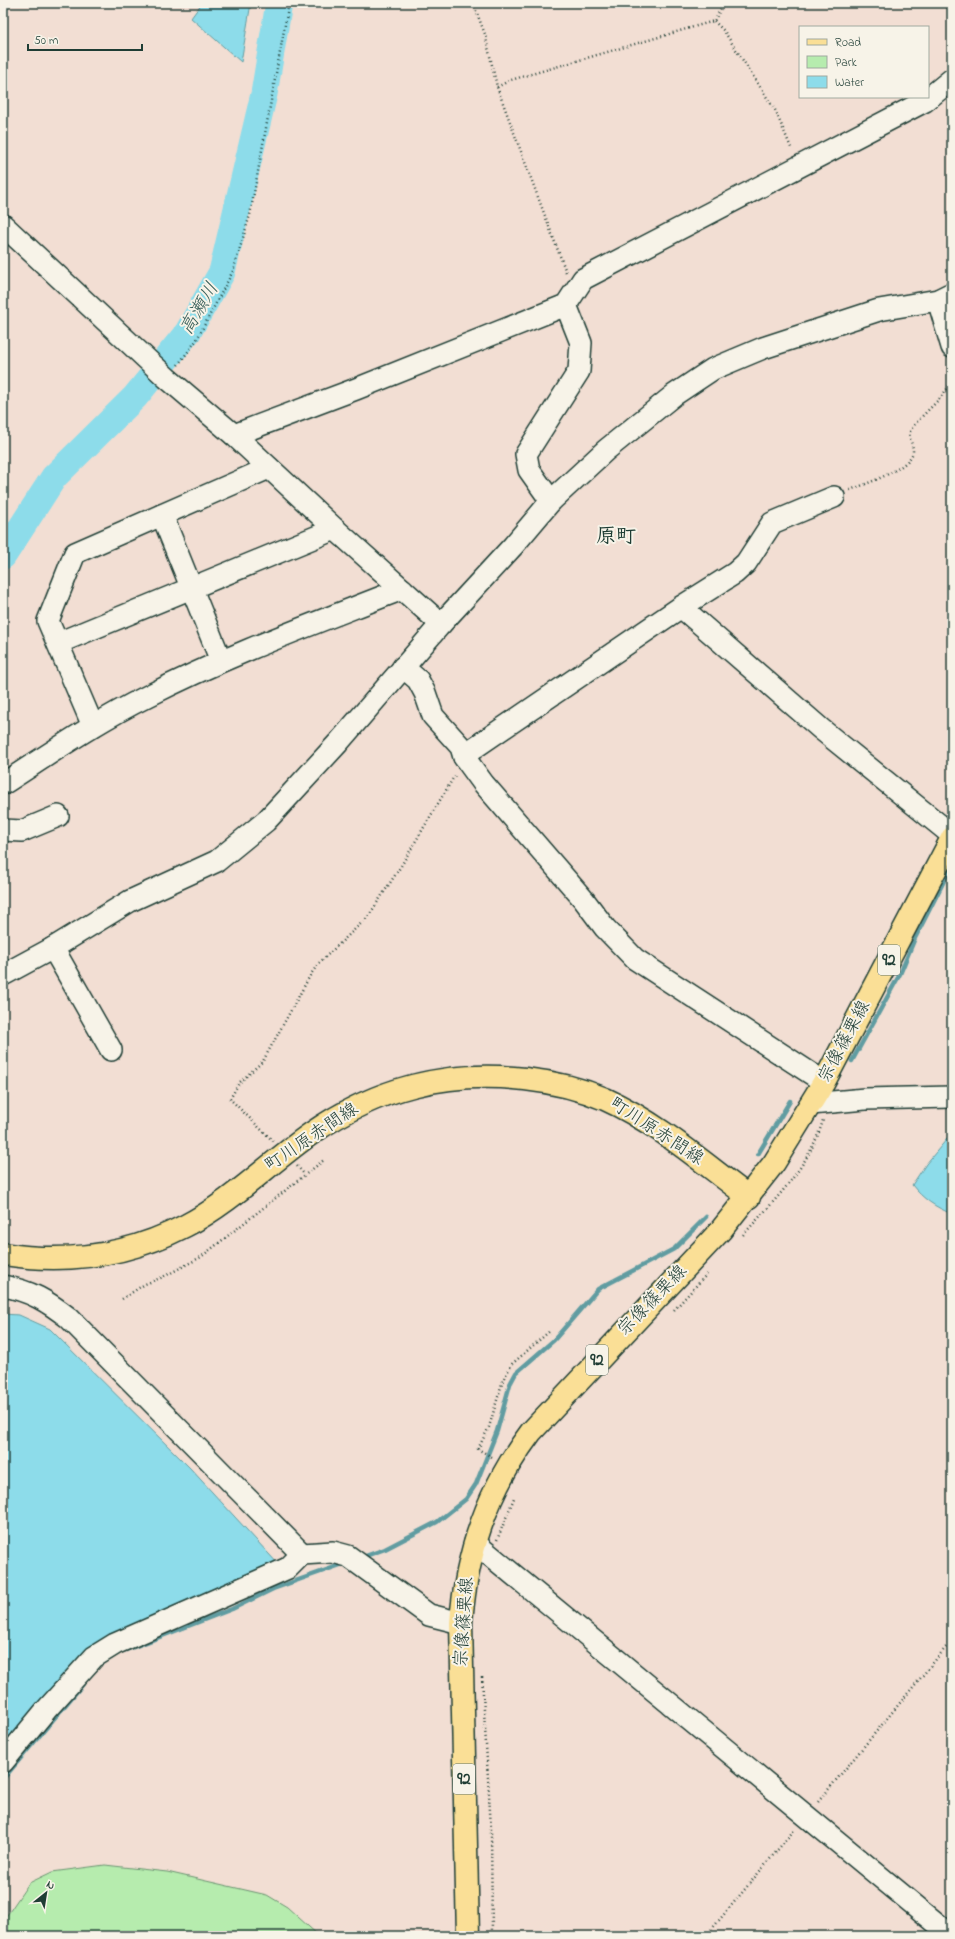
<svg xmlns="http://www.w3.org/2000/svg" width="955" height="1939" viewBox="0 0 955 1939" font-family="'Indie Flower','Klee One',sans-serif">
<rect width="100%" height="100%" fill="#f2ded3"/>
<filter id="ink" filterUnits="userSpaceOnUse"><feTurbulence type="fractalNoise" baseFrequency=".025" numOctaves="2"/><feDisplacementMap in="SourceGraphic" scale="8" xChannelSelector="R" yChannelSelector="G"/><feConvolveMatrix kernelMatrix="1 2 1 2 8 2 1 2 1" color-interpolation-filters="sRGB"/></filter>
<g filter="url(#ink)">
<!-- green -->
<path fill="#b6ecae" stroke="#6a9471" d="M105 1865 167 1872 267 1895 287 1907 319 1936H3V1921L29 1883 52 1872Z"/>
<!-- water -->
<g fill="#8ddcea" stroke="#619ca1">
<path d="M202 3H251L241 62 191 18Z"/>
<path d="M952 1133V1214C935 1207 923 1199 912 1185L926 1164Z"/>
<path d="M3 1314 19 1315 50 1329 190 1468 279 1565 126 1634 3 1750Z"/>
</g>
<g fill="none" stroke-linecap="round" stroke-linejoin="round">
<!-- stream -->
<g stroke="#619ca1" stroke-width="4.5">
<path d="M852 1061 900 974 915 938 952 865"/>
<path d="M758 1154 790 1101"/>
<path d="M360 1558 385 1549 437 1522 466 1499 476 1484 497 1431 510 1384 516 1373 554 1340 598 1289 674 1249 706 1217"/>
<path d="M126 1650 232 1609 273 1589 346 1563"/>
<path d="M3 1779 83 1684"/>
</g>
<!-- river -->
<path stroke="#8ddcea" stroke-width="27" d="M3 556 54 477 135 397 188 332 222 272 264 94 279 3"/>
<!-- minor casing -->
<g stroke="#1f3d34" stroke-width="24">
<g id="minor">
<path d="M3 225 167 378 234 435 335 529 441 624"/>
<path d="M938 300 952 347"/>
<path d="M234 435 356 389 566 305 583 279 925 101 952 79"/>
<path d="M551 501 529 470 526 454 579 371 581 343 566 305"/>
<path d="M162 515 221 661"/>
<path d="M681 607 735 573 746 563 772 523 834 497"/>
<path d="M58 643 335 529"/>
<path d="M403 667 418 680 425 693 433 716 461 747 464 757 483 783 584 900 605 928 635 959 824 1082"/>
<path d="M93 726 48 621 75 553 269 468"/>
<path d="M464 757 474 748 681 607 821 729 952 835"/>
<path d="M3 784C51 753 97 721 148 696 230 654 316 623 402 589"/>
<path d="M3 830 22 831 58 816"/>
<path d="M53 948 111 1050"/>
<path d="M3 975 53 948 130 901 217 861 266 821 338 743 441 624 513 546 551 501 606 450 674 395 713 369 763 348 879 310 938 300 952 293"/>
<path d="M811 1104 865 1099 952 1097"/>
<path d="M3 1286C31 1291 47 1301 69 1318L302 1554"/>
<path d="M475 1543 952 1936"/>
<path d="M3 1762 46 1710 94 1657 115 1644 288 1568 302 1554 333 1552 348 1556 429 1615 461 1623"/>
</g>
</g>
<!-- major casing -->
<g stroke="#1f3d34" stroke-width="25">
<g id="major">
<path d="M3 1254C66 1264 127 1256 185 1226 232 1202 269 1163 312 1133 377 1088 446 1070 525 1079 552 1082 579 1088 605 1099 658 1123 703 1163 749 1197"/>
<path d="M468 1936 461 1623C466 1552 488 1489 531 1432L721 1230 774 1163 824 1082 952 838"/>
</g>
</g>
<!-- path -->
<g stroke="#1f3d34" stroke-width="2.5" stroke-dasharray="1 3" stroke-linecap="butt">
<path d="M473 3 485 34 497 87 566 272"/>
<path d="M714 21 724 31 775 110 792 150"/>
<path d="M497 87 511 80 714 21 724 3"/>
<path d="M178 365 196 341 233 271 250 215 289 3"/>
<path d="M850 490C865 484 911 469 913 451 913 442 906 436 912 428 925 411 942 400 952 381"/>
<path d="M273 1141 230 1099 239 1083 263 1061 311 974 319 963 368 917 401 866 455 775"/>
<path d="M297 1166 305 1175"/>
<path d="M743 1235C774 1201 810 1166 823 1120"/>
<path d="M122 1299 145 1284 163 1277 201 1257 324 1160"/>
<path d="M674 1310 707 1274"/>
<path d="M492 1457 478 1449 489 1427 503 1380 512 1364 551 1330"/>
<path d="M497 1540 514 1498"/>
<path d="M482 1677 491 1828 492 1936"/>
<path d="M818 1802 952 1640"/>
<path d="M706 1936 795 1829"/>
</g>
<!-- minor -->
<use href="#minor" stroke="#f7f3e8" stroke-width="21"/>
<!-- major -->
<use href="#major" stroke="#fadf96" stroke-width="22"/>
</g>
</g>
<g text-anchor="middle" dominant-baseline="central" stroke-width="4" stroke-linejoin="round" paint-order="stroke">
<!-- shield labels -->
<g fill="#f7f3e8" stroke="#60746a" stroke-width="1">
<rect x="878" y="945" width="22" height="30" rx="3"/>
<rect x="586" y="1345" width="22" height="30" rx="3"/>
<rect x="453" y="1764" width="22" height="30" rx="3"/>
</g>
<g font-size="17" font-weight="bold" fill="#1f3d34">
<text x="889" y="960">92</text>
<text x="597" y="1360">92</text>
<text x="464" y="1779">92</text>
</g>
<!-- street labels -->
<g font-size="18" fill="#1f3d34" stroke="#f7f3e8">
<text transform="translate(845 1042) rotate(-62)">宗像篠栗線</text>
<text transform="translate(656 1132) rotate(33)">町川原赤間線</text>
<text transform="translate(312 1138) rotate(-34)">町川原赤間線</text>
<text transform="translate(653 1301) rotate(-46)">宗像篠栗線</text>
<text transform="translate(465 1622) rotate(-86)">宗像篠栗線</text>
</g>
<!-- water labels -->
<g font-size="19" font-style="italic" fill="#355d58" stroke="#f7f3e8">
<text transform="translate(200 309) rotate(-59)">高瀬川</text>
</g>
<!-- quarter labels -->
<g font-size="20" font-weight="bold" fill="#1f3d34" stroke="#f7f3e8">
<text x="616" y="537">原町</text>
</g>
</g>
<!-- margin -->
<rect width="955" height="1939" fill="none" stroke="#f7f3e8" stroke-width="16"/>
<rect x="8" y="8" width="939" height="1923" fill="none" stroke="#1f3d34" stroke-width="1.5" filter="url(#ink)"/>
<!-- legend -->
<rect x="799" y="26" width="130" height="72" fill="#f7f3e8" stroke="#a1aaa0"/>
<rect x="807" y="39" width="20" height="6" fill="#fadf96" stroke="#a1aaa0"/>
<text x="835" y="46" font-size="12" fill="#1f3d34">Road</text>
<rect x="807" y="56" width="20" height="12" fill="#b6ecae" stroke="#a1aaa0"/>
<text x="835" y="66" font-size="12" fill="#1f3d34">Park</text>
<rect x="807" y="76" width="20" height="12" fill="#8ddcea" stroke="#a1aaa0"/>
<text x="835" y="86" font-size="12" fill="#1f3d34">Water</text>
<!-- north arrow -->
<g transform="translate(46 1893) rotate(30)" stroke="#f7f3e8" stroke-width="3" paint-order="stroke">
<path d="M0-3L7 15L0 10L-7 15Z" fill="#1f3d34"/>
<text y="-6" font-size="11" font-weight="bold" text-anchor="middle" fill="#1f3d34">N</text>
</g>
<!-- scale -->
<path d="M28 44v6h114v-6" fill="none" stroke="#1f3d34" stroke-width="2"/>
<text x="34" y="44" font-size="12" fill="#1f3d34" stroke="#f7f3e8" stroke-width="3" paint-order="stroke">50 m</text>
</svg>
